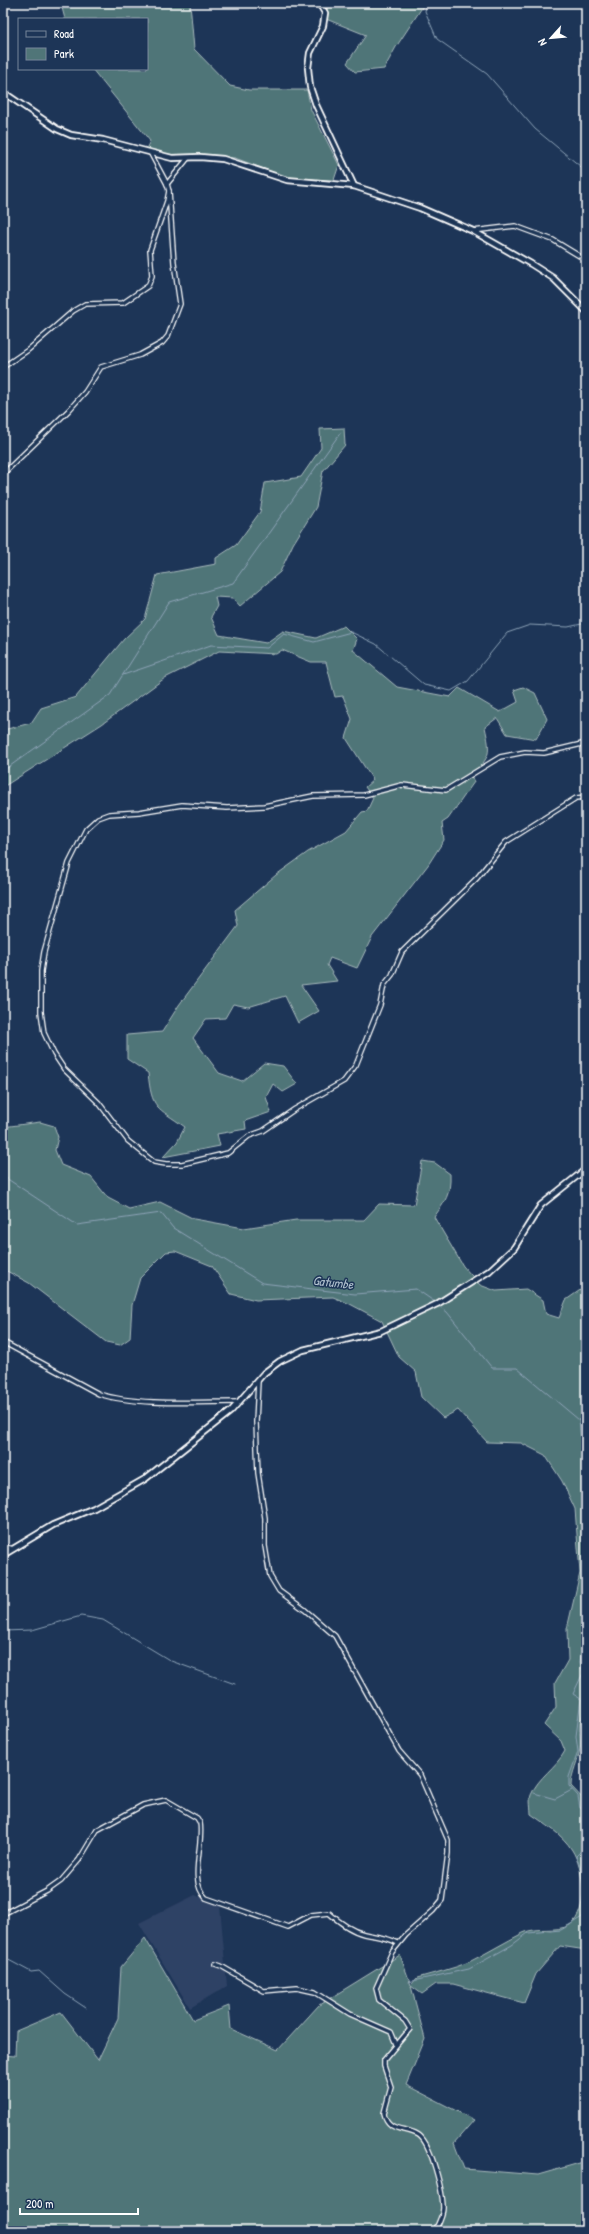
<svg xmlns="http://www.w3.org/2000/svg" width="589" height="2234" viewBox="0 0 589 2234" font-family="'Patrick Hand',sans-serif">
<rect width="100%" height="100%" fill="#1d3557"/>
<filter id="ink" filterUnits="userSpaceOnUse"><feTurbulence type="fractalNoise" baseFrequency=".025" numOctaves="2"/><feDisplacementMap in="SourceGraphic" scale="8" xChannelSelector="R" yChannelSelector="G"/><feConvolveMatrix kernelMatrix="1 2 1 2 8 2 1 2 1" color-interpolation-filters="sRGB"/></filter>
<g filter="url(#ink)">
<!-- built -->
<path fill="#2e4265" d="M195 1895 220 1906 227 1986 190 2008 139 1923Z"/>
<!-- green -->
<g fill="#507578" stroke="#a8babc">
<path d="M190 3 194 49 230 86 249 90H307L311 110 339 165 334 180 288 178 235 158 165 154 146 149 150 141 92 69H147V19H65L61 4Z"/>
<path d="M326 3H425L396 47 384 69 355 72 347 63 366 35 326 19 328 4Z"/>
<path d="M344 428 345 445 323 471 316 507 293 544 280 572 240 606 233 598 215 597 217 606 211 617 219 635 266 643 283 631 316 638 344 626 357 639 353 650 397 687 450 697 459 688 500 712 518 702 514 690 523 687 535 693 547 719 536 739 507 734 497 718 485 727C491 754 491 756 471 776L474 782 448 819 442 823 444 840 428 865 372 937 357 968 330 958 327 965 337 981 301 985 319 1011 298 1023 285 996 248 1007 233 1004 225 1018 206 1019 193 1038 219 1073 242 1081 264 1063 283 1066 297 1084 283 1092 273 1084 266 1097 271 1112 245 1121 246 1129 217 1134 220 1146 163 1157 177 1142 185 1127C156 1106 152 1110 148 1073L127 1059V1035L162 1032 179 1005 238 926 235 910 276 875 308 852 346 831 362 812 367 811 373 798 365 787 373 780 346 738 352 719 343 696 335 697 326 662H311L282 650 276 654 219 651 165 678 102 724 3 787V730L31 723 41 708 76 697 124 639 145 619 157 575 216 564V558L236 545 260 512 265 483 301 477 321 448 320 429Z"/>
<path d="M40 1122 54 1126 58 1137 55 1150 61 1165 91 1177 108 1198 129 1209 160 1202 194 1219 244 1228 296 1220H364L379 1204 414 1205 422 1161 435 1163 450 1174C451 1194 445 1202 434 1217L463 1266 480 1285 496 1291 526 1289 543 1300 546 1314 559 1318 566 1300 586 1286V1711C576 1722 581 1734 580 1747 579 1761 571 1772 571 1786L586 1802V1950L560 1946 536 1974 524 2003 453 1984H436L422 1994 411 1986 425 2039 406 2085 474 2120 454 2143 464 2169 538 2175 583 2162 586 2170V2231H3V2055L15 2056 16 2031 61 2012 98 2060 118 2018 121 1967 145 1938 193 2020 229 2006 231 2029 278 2050 319 2005 400 1955 411 1985 417 1978C434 1973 453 1969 469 1962 487 1953 505 1942 523 1933 537 1926 555 1933 570 1925 589 1911 584 1869 572 1850 563 1835 545 1824 531 1814 531 1809 529 1800 531 1795 538 1777 556 1768 565 1751L561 1741 544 1725 556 1707 555 1683 568 1660 567 1629 580 1573 575 1509 562 1481 545 1455 521 1443 487 1442 458 1410 443 1418 421 1397 416 1372 399 1357 382 1321 350 1304 333 1297 256 1300 231 1294 212 1266 175 1251 166 1252 140 1278 132 1305 130 1338 120 1345 106 1342 29 1283 3 1269V1127Z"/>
</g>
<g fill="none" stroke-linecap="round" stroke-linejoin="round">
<!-- stream -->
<g stroke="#8ea4b8" stroke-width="1">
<path d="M427 3 425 11 437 39 487 74 535 129 586 171"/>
<path d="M123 675 211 645 267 648 284 634 314 642 351 632 376 644 424 685 451 691 468 681 507 633 530 625 568 627 586 623"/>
<path d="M3 771 110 695 169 602 233 583 341 432"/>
<path d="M3 1176 77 1225 161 1213 173 1228 262 1283 355 1294 416 1289 435 1302"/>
<path d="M439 1306 447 1312 492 1368H517L579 1420 586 1487"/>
<path d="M586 1622 580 1662 583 1673 573 1694 581 1699 576 1736 578 1752 569 1777V1786L578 1796 580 1808 586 1809"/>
<path d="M3 1631 32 1630 81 1616 103 1620 171 1661 235 1684"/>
<path d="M534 1793 555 1799 572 1790"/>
<path d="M586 1843 580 1852 586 1861"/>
<path d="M580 1852 576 1856 586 1882V1891"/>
<path d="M3 1957 31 1972 39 1971 65 1994 86 2008"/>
<path d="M408 1982 469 1969 512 1945 528 1933 561 1930 582 1917 586 1902"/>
</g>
<!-- street casing -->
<g stroke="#fff" stroke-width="6">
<g id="street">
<path d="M167 184 188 158"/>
<path d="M473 231 515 226 553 240 586 260"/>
<path d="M3 367 28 350 73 311 85 304 123 303 148 286 152 276 150 250 167 201 169 191 167 184 151 154"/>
<path d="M3 474 69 410 85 392 101 367 140 355 162 343 168 336 180 304 174 263 169 191"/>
<path d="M586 743 544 753 525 752 500 757 446 790 402 785 364 795 313 796 264 806 227 808 182 805 139 812 109 814 98 818 86 829 69 863 44 952 41 971V1012L44 1033 54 1054 64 1069 99 1103 128 1141 154 1162 166 1164H182L228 1153 249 1136 263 1131 295 1109 344 1081 356 1065 380 1005 384 985 392 975 402 952 477 878 506 842 576 798 586 797"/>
<path d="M3 1342 99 1394C137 1406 198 1402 239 1402"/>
<path d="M258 1381 256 1422 258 1473 265 1518V1546L270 1576 279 1591 305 1610 335 1636 399 1751 420 1775 448 1840V1853L442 1900 433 1911 406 1935 392 1952 376 1988 379 2000 405 2021 410 2029 384 2060V2066L391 2087 384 2113C388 2132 404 2127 417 2134 431 2140 443 2194 443 2208 443 2215 438 2224 435 2231"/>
<path d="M3 1546 13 1549"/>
<path d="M3 1914 47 1891 61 1881 79 1860 97 1830 143 1805 166 1800 197 1818 200 1823C204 1845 188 1881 206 1898L288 1927 311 1915 329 1913C339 1922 351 1931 364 1934 377 1937 387 1937 398 1943"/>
<path d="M215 1964 221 1966 264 1991 297 1988 315 1992 350 2014 391 2032 396 2044"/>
</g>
</g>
<!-- secondary casing -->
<g stroke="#fff" stroke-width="8">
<g id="secondary">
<path d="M319 3 325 13 323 26 310 53 308 68 310 87 316 105 354 186"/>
<path d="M3 92 57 129 71 135 103 140 172 158 200 157 223 159 287 180 354 186 420 208 473 231 531 264 553 278 586 311"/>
<path d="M3 1555 53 1525 94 1508 145 1479 231 1411 264 1373 280 1361 303 1350 381 1331 437 1304 489 1271 514 1248 541 1205 586 1169"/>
</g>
</g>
<!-- street -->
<use href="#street" stroke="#1d3557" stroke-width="3.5"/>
<!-- secondary -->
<use href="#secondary" stroke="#1d3557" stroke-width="4.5"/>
</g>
</g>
<g text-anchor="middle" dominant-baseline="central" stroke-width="3" stroke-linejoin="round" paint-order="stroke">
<!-- water labels -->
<g font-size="13" font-style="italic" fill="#b3c3d0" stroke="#1d3557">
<text transform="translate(333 1282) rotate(6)">Gatumbe</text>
</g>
</g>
<!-- margin -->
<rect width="589" height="2234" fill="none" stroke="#1d3557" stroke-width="16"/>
<rect x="8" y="8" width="573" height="2218" fill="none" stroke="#fff" stroke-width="1.5" filter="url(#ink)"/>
<!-- legend -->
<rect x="18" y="18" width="130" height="52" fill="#1d3557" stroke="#77869a"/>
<rect x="26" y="31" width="20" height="6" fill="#1d3557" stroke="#77869a"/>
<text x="54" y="38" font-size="12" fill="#ffffff">Road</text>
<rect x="26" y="48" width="20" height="12" fill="#507578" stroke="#77869a"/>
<text x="54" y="58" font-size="12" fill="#ffffff">Park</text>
<!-- north arrow -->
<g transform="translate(551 38) rotate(243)" stroke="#1d3557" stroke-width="3" paint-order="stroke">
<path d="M0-3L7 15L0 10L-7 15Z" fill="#ffffff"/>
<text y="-6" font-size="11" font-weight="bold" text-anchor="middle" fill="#ffffff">N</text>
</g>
<!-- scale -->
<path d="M20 2208v6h118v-6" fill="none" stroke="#ffffff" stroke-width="2"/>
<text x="26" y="2208" font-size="12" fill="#ffffff" stroke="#1d3557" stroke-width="3" paint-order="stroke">200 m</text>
</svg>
